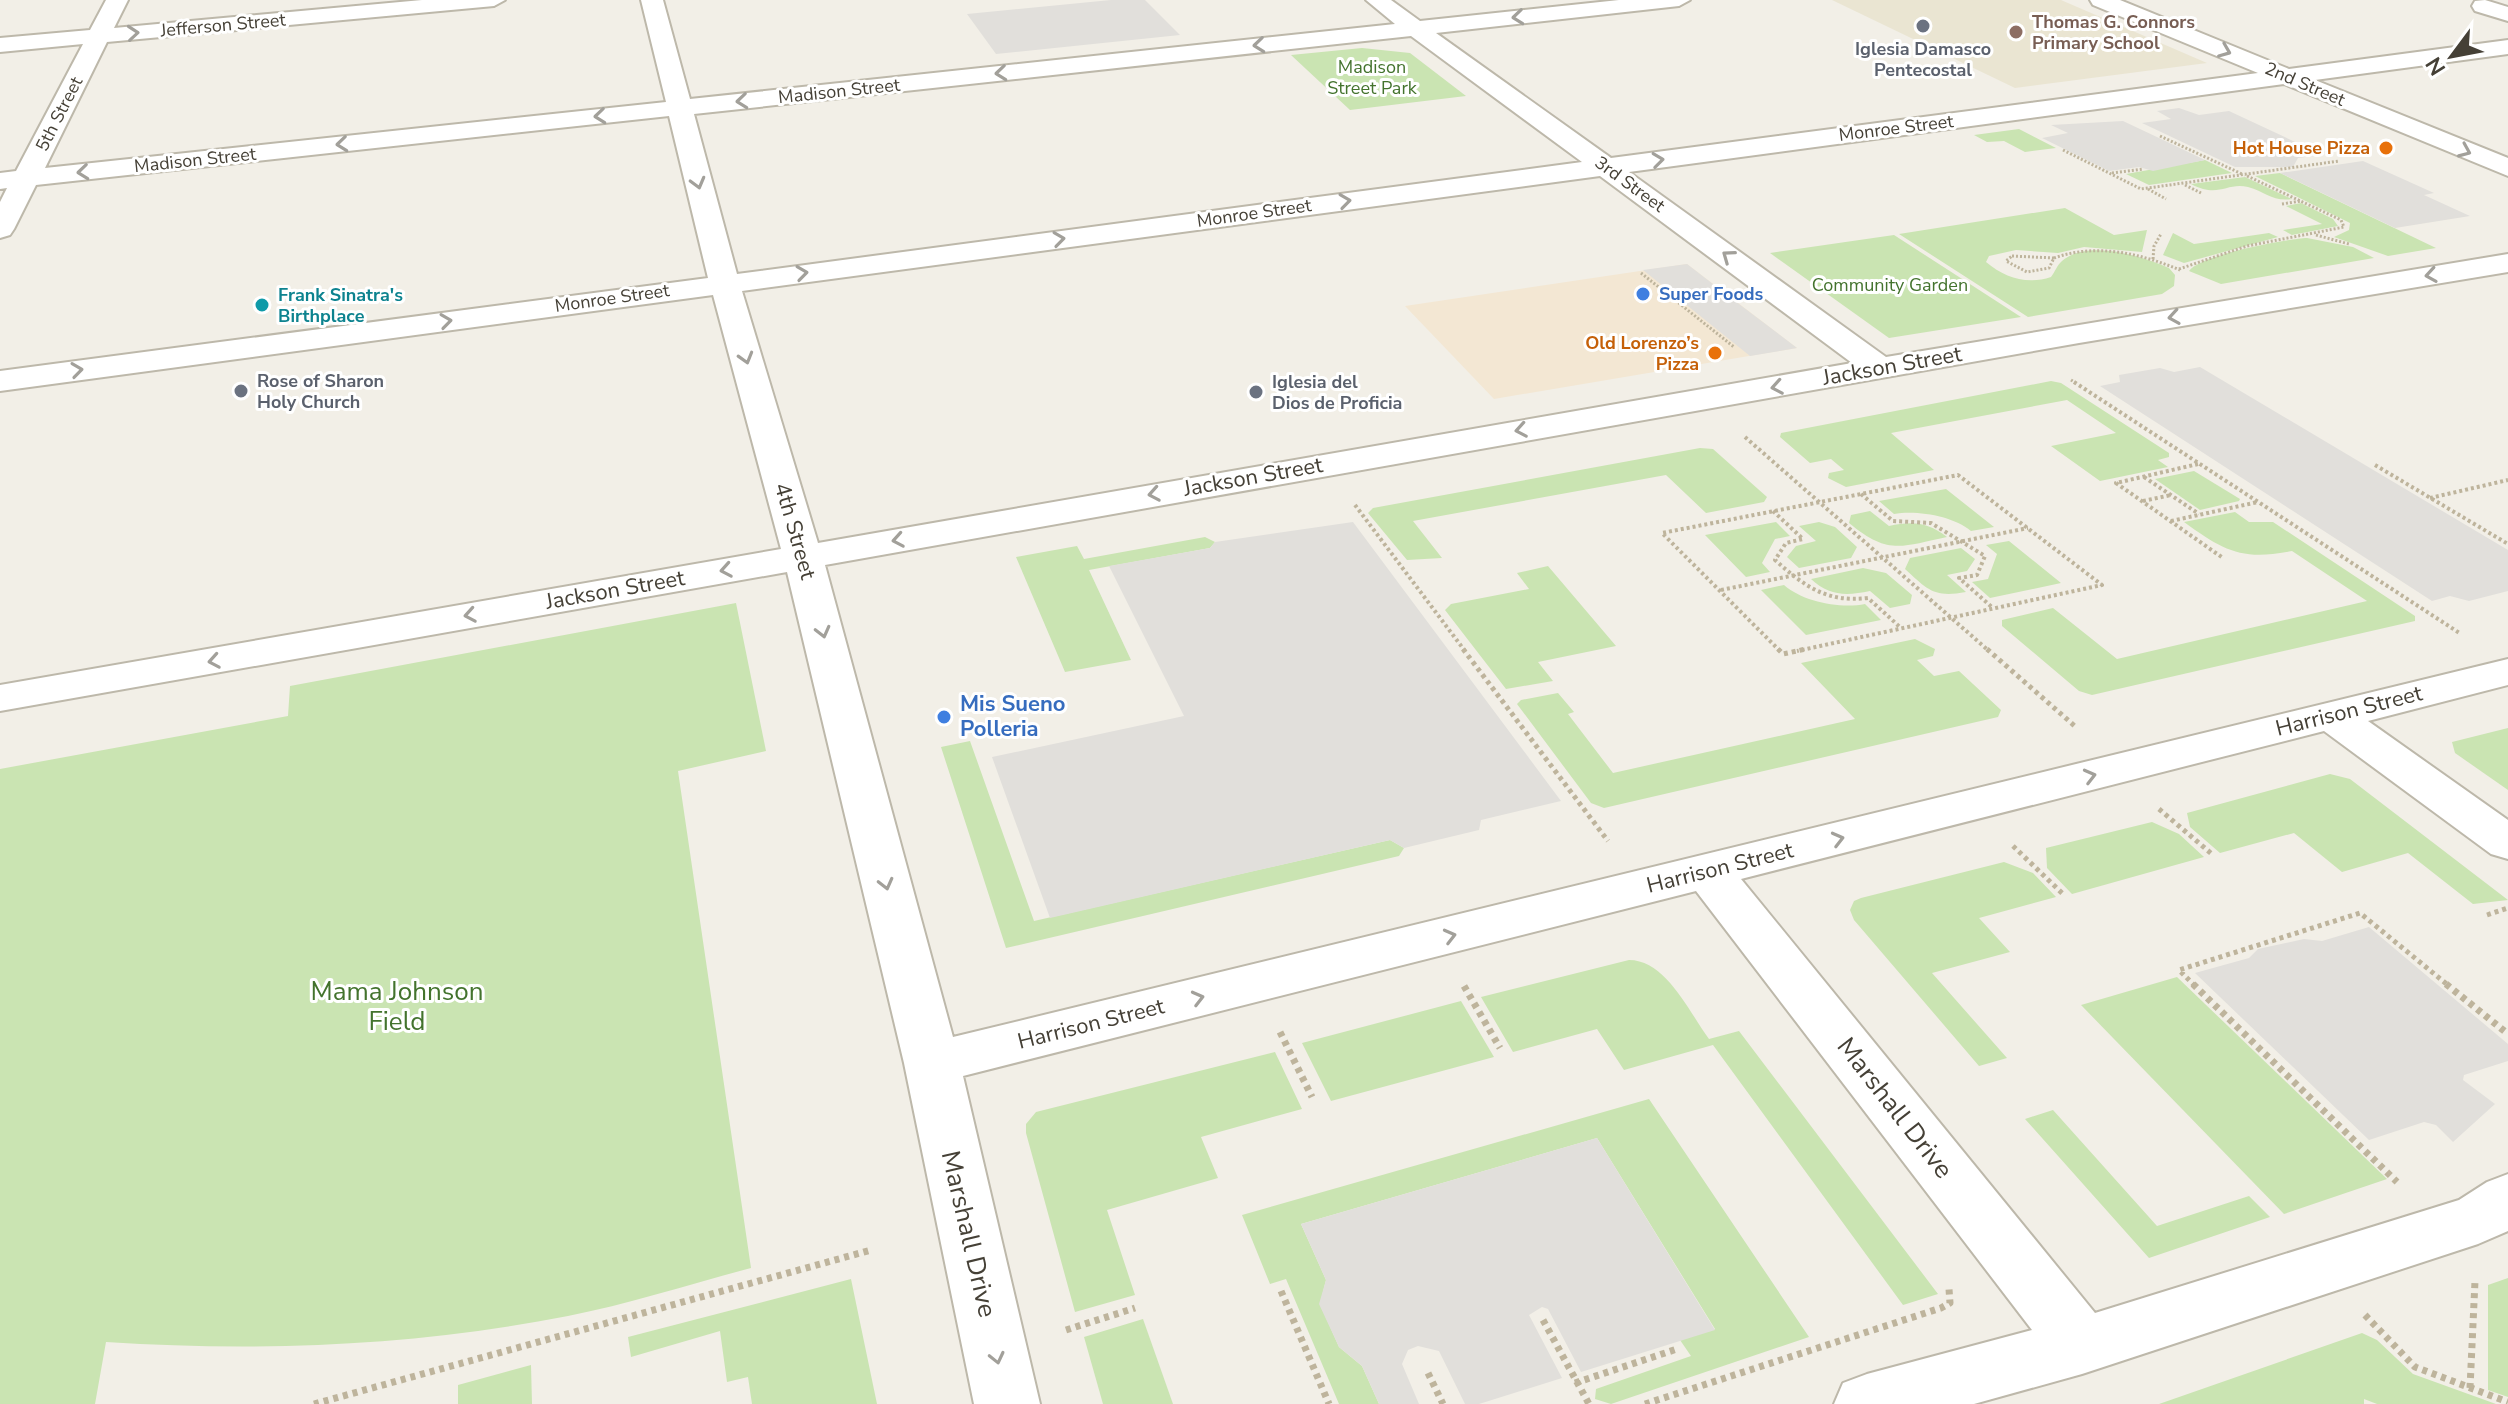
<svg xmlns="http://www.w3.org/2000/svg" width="2508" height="1404" viewBox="0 0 2508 1404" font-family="'Nunito Sans',sans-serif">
<rect width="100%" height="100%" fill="#f2efe7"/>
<!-- commercial -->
<path fill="#f3e7d3" d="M1687 264 1797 348 1494 399 1405 306Z"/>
<!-- education -->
<path fill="#eae5d2" d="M1832 0H2061L2207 63 2015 88Z"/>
<!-- green -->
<g fill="#cae4b2">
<path d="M1362 48 1410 53 1466 96 1350 110 1291 55Z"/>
<path d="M2019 129 2056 148 2025 152 2004 141 1987 142 1974 135Z"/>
<path d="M2205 160 2232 173 2149 185 2126 174Z"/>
<path d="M2280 173 2436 248 2388 256 2334 237 2349 230 2350 223 2255 176Z"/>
<path d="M2245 177 2292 199C2273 202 2266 192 2248 187 2226 182 2219 199 2191 184Z"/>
<path d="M2301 203 2333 219 2338 226 2292 235 2283 230 2322 224 2286 206Z"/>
<path d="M2065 208 2114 235 2147 230 2142 252 2084 247 2058 253 2016 250 1989 256 1986 262C2005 278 2027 285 2051 277 2055 272 2057 265 2062 261 2088 239 2142 256 2169 268L2175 275 2174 286 2162 294 2028 317 1899 234Z"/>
<path d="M2173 233 2194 244 2269 233 2278 237 2184 263 2163 255Z"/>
<path d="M1894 235 2021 317 1889 338 1770 253Z"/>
<path d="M2307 238 2353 247 2374 258 2221 284 2189 271C2200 255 2285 239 2307 238Z"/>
<path d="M2051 381 2061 383 2169 453V457L2158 460 2168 467 2100 481 2051 446 2116 433 2067 400 1891 433 1934 470 1846 487 1828 478 1829 473 1844 470 1831 459 1810 463 1780 437 1781 433Z"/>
<path d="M1700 448 1713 449 1767 497 1764 502 1706 513 1666 475 1413 521 1442 558 1407 560 1368 513 1373 508Z"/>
<path d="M2194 471 2240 499 2239 501 2200 510 2155 479Z"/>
<path d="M1946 489 1994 527 1971 531C1953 516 1917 510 1894 514L1879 501Z"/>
<path d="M1870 511 1889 526C1912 521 1928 522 1947 537 1900 547 1888 555 1849 523L1851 515Z"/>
<path d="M2235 512 2249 522H2273L2415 616V621L2092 695 2079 691 2002 626V620L2053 608 2117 659 2367 601 2292 551C2242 561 2224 551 2184 522Z"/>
<path d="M1776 522 1790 536 1775 539 1762 563 1770 572 1746 577 1705 535Z"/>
<path d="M1819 522 1835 527 1857 547 1851 558 1799 568 1787 557 1796 546 1816 541 1799 526Z"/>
<path d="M1205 537 1215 542 1210 548 1089 570 1131 660 1065 672 1016 557 1077 546 1084 559Z"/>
<path d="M2009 541 2061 583 1990 598 1972 582 1988 579 1997 554 1986 545Z"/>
<path d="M1961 548 1975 559 1967 571 1947 575 1966 592C1934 598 1928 590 1905 569L1910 558Z"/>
<path d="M1548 566 1616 646 1538 662 1553 681 1506 689 1445 610 1451 604 1529 589 1517 573Z"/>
<path d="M1863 568 1886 573 1912 595 1910 604 1890 608 1870 591C1846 596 1829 596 1811 579Z"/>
<path d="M1784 585C1803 602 1841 609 1865 604L1881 620 1806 635 1761 590Z"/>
<path d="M736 603 766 751 678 771 751 1268C690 1284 629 1304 568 1316 414 1346 262 1352 106 1342L95 1404H0V769L288 716 290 686Z"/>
<path d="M1915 639 1935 649 1933 656 1917 660 1934 676 1959 671 2001 710 1998 717 1604 808 1591 803 1517 704 1521 700 1558 693 1574 712 1568 714 1613 773 1855 719 1801 663Z"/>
<path d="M2508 728V790L2455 753 2452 742Z"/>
<path d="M970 741 1034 921 1390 840 1404 848 1399 856 1006 948 941 747Z"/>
<path d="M2330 774 2350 779 2508 900 2473 904 2408 853 2342 872 2294 833 2220 853 2190 827 2187 813Z"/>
<path d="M2152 822 2179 834 2204 857 2072 894 2047 868 2046 848Z"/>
<path d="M2004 862 2033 873 2056 897 1979 918 2010 952 1932 973 2007 1058 1979 1066 1854 920 1850 910 1854 901 1861 898Z"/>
<path d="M1629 960C1666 960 1689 1012 1709 1039L1739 1031 1938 1294 1903 1305 1713 1045 1624 1070 1597 1029 1513 1052 1481 997Z"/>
<path d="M2177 977 2387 1179 2284 1214 2081 1005Z"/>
<path d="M1461 1001 1494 1057 1331 1101 1302 1043Z"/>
<path d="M1275 1052 1302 1109 1201 1137 1218 1178 1107 1210 1135 1295 1075 1312 1026 1133V1124L1036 1112Z"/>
<path d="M1649 1099 1809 1337 1611 1404 1595 1399 1596 1389 1691 1356 1680 1340 1715 1329 1597 1138 1301 1224 1326 1280 1320 1304 1339 1347 1362 1366 1379 1404H1339L1286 1279 1270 1284 1242 1215Z"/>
<path d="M2053 1110 2157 1226 2249 1196 2270 1217 2149 1258 2025 1119Z"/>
<path d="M2508 1278V1397L2488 1390V1285Z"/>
<path d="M851 1279 877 1404H752L748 1377 727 1382 720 1331 631 1357 628 1337Z"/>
<path d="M1143 1319 1173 1404H1103L1084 1337Z"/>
<path d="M2362 1333 2377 1340 2413 1374 2496 1404H2377L2364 1399V1404H2159Z"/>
<path d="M531 1365 532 1404H458V1385Z"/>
</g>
<!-- parking -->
<g fill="#e1dfdb">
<path d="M1111 0H1145L1180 35 996 54 967 14Z"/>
<path d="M2179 108 2199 115 2229 111 2323 155 2298 158 2293 167H2235L2142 123 2171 119 2157 111Z"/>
<path d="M2123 121 2159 138 2205 160 2153 171 2139 167 2109 171 2042 138 2068 133 2051 125Z"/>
<path d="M2363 161 2434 193 2424 195 2470 216 2395 228 2280 173Z"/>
<path d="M1687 264 1735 301 1797 348 1750 356 1643 270Z"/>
<path d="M2200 367 2508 550V591L2469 601 2450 596 2432 601 2100 386 2120 382 2119 375 2160 368 2174 372Z"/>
<path d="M1353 522 1561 801 1481 820 1479 830 1404 848 1390 840 1050 918 992 757 1184 716 1109 566 1210 548 1215 542Z"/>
<path d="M2369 927 2508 1044V1061L2464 1075 2463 1080 2495 1104 2453 1142 2436 1125 2424 1122 2369 1140 2195 973 2249 958 2258 949 2304 939 2322 941Z"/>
<path d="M1597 1138 1715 1330 1581 1372 1548 1309 1542 1307 1529 1315 1562 1378 1479 1404H1465L1439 1351 1418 1346 1408 1350 1402 1364 1419 1404H1379L1362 1366 1339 1347 1319 1304 1326 1280 1301 1224Z"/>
</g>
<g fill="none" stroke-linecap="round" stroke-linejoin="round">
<!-- minor casing -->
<g stroke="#bdb8aa" stroke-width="4">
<g id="minor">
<path d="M106 0H128L114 28 422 0H505L494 6 107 42 45 168 666 102 641 0H663L690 99 1395 24 1366 0H1391L1420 21 1619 0H1690L1679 6 1436 33 1611 158 2258 73 2093 5 2090 0H2120L2289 69 2508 40V54L2315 80 2508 158V176L2284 84 1629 172 1886 357 2508 254V272L2079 343 825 565 953 1037 2508 659V685L2368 721 2508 820V859L2491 854 2324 731 1741 879 2095 1313 2459 1200 2487 1182 2508 1174V1231L2478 1244 2082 1374 1974 1404H1834L1843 1383 1867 1374 2032 1330 1696 891 963 1076 1040 1404H974L904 1063 787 572 0 711V685L781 549 713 295 0 391V371L708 278 669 116 36 185 14 229 10 235 0 238V202L7 188 0 189V173L16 171 83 44 0 52V38L90 30ZM1411 36 1582 162 737 274 694 114ZM1600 176 1852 363 818 543 742 291Z"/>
<path d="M2485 0 2508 7V21L2475 11 2472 6 2475 1Z"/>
</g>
</g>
<!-- path-far3 -->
<g stroke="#beb49c" stroke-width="3" stroke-dasharray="2 2" stroke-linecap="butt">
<path d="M2160 136 2242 174"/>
<path d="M2063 150 2141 189 2339 161"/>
<path d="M2112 173 2143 169"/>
<path d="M2185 185 2201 193"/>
<path d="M2148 189 2166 199"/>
<path d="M2282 204 2301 201"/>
<path d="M2316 235 2349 244"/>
<path d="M2012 256 2054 258 2049 268 2027 272 2006 261Z"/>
<path d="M2054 258C2096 243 2139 253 2180 270"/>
<path d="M2153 259 2154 246 2161 234"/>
<path d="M2179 269 2247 246 2344 227 2341 220 2245 175"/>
<path d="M1641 273 1734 347"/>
<path d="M2071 380 2077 384"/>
</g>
<!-- path-far2 -->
<g stroke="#beb49c" stroke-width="4" stroke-dasharray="3 3" stroke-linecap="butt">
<path d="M2074 382 2461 634"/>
<path d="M1745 437 1989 651"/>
<path d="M2198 464 2116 483 2223 558"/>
<path d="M2375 465 2508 544"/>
<path d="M2144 477 2199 514"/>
<path d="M1861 494 1893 521 1931 523 1985 556 1977 575 1959 578 1993 608"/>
<path d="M2430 498 2508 480"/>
<path d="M2143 501 2171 495"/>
<path d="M1355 505 1465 651"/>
<path d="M1773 511 1803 539 1786 543 1775 560C1804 586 1827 603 1868 598L1901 628"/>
<path d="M2171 521 2258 502"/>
<path d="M1721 590 2028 528"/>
<path d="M1780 651 1662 533 1958 475 2102 585 1797 651"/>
</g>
<!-- path-far1 -->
<g stroke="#beb49c" stroke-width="5" stroke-dasharray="4 4" stroke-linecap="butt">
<path d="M1463 649 1608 841"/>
<path d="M1778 649 1783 654 1806 649"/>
<path d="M1987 649 2077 728"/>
<path d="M2159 809 2213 855"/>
<path d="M2013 846 2064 895"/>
<path d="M2487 915 2508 908"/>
<path d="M2195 986 2179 970 2360 913 2449 986"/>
</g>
<!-- path -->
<g stroke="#beb49c" stroke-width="7" stroke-dasharray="5 5" stroke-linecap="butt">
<path d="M2193 984 2397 1182"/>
<path d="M2446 984 2508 1034"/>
<path d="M1464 986 1500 1048"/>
<path d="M1280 1032 1312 1097"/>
<path d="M1281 1291 1329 1404"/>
<path d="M2365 1315 2415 1367 2508 1402"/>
<path d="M1543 1320 1589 1404"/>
<path d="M1066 1330 1135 1308"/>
<path d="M1428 1373 1443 1404"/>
<path d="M1575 1383 1677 1349"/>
<path d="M2470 1388 2475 1281"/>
<path d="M314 1404 871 1250"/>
<path d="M1645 1404 1941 1308 1950 1303 1949 1289"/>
</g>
<!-- minor -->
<use href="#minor" fill="#fff" fill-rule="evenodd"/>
</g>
<!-- one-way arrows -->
<defs><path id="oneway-chevron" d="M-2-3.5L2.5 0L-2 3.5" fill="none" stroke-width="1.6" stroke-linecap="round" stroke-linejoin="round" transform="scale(2)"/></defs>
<g stroke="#a2a09a">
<use href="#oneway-chevron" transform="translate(1518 17) rotate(174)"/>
<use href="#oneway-chevron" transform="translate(133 33) rotate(-5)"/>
<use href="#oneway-chevron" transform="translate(1259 45) rotate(174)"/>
<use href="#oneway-chevron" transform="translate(2225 51) rotate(22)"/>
<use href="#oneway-chevron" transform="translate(1001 73) rotate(174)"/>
<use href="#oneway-chevron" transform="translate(742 101) rotate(174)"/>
<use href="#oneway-chevron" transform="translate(600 116) rotate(174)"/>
<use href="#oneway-chevron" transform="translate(342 144) rotate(174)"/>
<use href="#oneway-chevron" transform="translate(2465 151) rotate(23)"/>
<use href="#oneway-chevron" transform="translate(1658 160) rotate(-7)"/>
<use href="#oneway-chevron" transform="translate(83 172) rotate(174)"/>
<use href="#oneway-chevron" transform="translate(698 183) rotate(75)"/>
<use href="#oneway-chevron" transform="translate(1345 201) rotate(-8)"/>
<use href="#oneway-chevron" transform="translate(1059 239) rotate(-8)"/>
<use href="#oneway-chevron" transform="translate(1728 256) rotate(-144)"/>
<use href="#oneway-chevron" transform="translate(802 273) rotate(-8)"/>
<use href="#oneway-chevron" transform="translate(2431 275) rotate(171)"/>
<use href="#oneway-chevron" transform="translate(2174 317) rotate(171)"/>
<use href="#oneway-chevron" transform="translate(446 321) rotate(-8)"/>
<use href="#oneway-chevron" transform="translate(746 358) rotate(74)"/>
<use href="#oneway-chevron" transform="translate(77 370) rotate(-8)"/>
<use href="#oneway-chevron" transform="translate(1777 387) rotate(170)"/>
<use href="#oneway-chevron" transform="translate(1521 430) rotate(170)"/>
<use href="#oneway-chevron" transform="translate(1154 494) rotate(170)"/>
<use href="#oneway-chevron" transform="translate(898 540) rotate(170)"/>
<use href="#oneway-chevron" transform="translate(726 570) rotate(170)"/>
<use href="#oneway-chevron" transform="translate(470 615) rotate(170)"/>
<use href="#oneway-chevron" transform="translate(823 632) rotate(76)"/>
<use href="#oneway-chevron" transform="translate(214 661) rotate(170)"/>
<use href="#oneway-chevron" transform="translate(2090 776) rotate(-14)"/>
<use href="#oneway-chevron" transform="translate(1838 839) rotate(-14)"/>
<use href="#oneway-chevron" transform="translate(886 884) rotate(76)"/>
<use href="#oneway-chevron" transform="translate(1450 936) rotate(-14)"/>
<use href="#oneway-chevron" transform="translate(1198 998) rotate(-14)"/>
<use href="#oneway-chevron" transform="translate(997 1358) rotate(77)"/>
</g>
<!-- markers -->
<g fill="#6b7280" stroke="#fff" stroke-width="3">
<circle cx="1923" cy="26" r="8"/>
<circle cx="241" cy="391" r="8"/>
<circle cx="1256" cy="392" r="8"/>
</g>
<circle fill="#8d6e63" stroke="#fff" stroke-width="3" cx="2016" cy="32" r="8"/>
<g fill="#e8710a" stroke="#fff" stroke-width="3">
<circle cx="2386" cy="148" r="8"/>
<circle cx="1715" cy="353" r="8"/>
</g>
<g fill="#3f7fe0" stroke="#fff" stroke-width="3">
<circle cx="1643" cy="294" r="8"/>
<circle cx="944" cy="717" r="8"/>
</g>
<circle fill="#0f9aa8" stroke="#fff" stroke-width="3" cx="262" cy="305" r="8"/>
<g text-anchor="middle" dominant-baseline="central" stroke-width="6" stroke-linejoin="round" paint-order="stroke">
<!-- far-education labels -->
<g font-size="18" font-weight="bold" fill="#785e54" stroke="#fff" text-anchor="start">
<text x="2032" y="22">Thomas G. Connors<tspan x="2032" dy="21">Primary School</tspan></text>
</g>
<!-- far-street labels -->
<g font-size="18" fill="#454036" stroke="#fff">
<text transform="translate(223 25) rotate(-5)">Jefferson Street</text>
<text transform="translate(2305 84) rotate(23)">2nd Street</text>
<text transform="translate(839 91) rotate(-6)">Madison Street</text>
<text transform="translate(59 114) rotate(-63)">5th Street</text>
<text transform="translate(1896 128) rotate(-7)">Monroe Street</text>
<text transform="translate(195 160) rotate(-6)">Madison Street</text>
<text transform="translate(1630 184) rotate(36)">3rd Street</text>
<text transform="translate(1254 213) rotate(-8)">Monroe Street</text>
<text transform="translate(612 298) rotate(-8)">Monroe Street</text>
</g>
<!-- far-worship labels -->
<g font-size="18" font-weight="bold" fill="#5b616d" stroke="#fff" text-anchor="start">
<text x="1923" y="49" text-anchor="middle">Iglesia Damasco<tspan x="1923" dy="21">Pentecostal</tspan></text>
<text x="257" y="381">Rose of Sharon<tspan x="257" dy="21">Holy Church</tspan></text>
<text x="1272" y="382">Iglesia del<tspan x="1272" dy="21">Dios de Proficia</tspan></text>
</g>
<!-- far-park labels -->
<g font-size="18" fill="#43732d" stroke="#fff">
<text x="1372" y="67">Madison<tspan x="1372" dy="21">Street Park</tspan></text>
<text x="1890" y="285">Community Garden</text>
</g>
<!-- far-food labels -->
<g font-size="18" font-weight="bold" fill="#c56008" stroke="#fff" text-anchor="end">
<text x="2370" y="148">Hot House Pizza</text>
<text x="1699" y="343">Old Lorenzo’s<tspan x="1699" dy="21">Pizza</tspan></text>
</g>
<!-- far-shop labels -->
<g font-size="18" font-weight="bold" fill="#366cbe" stroke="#fff" text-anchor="start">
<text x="1659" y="294">Super Foods</text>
</g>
<!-- far-culture labels -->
<g font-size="18" font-weight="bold" fill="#0d838f" stroke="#fff" text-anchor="start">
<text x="278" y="295">Frank Sinatra's<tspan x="278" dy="21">Birthplace</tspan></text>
</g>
<!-- street labels -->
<g font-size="22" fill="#454036" stroke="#fff">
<text transform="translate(1892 366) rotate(-10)">Jackson Street</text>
<text transform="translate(1253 477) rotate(-10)">Jackson Street</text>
<text transform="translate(795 531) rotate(74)">4th Street</text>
<text transform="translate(615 590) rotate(-10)">Jackson Street</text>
<text transform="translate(2349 711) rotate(-14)">Harrison Street</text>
<text transform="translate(1720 868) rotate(-14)">Harrison Street</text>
<text transform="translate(1091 1024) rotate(-14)">Harrison Street</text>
</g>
<!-- shop labels -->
<g font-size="22" font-weight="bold" fill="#366cbe" stroke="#fff" text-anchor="start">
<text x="960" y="704">Mis Sueno<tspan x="960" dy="25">Polleria</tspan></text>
</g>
<!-- near-park labels -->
<g font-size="26" fill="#43732d" stroke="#fff">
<text x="397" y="991">Mama Johnson<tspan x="397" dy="30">Field</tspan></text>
</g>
<!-- near-street labels -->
<g font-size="26" fill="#454036" stroke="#fff">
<text transform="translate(1895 1108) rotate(52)">Marshall Drive</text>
<text transform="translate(969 1234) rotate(77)">Marshall Drive</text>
</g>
</g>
<!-- north arrow -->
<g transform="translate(2452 56) rotate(238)" stroke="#ffffff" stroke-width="6" paint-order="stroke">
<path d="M0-6L14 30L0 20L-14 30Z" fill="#454036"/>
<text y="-12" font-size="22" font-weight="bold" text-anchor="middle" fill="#454036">N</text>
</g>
</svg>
